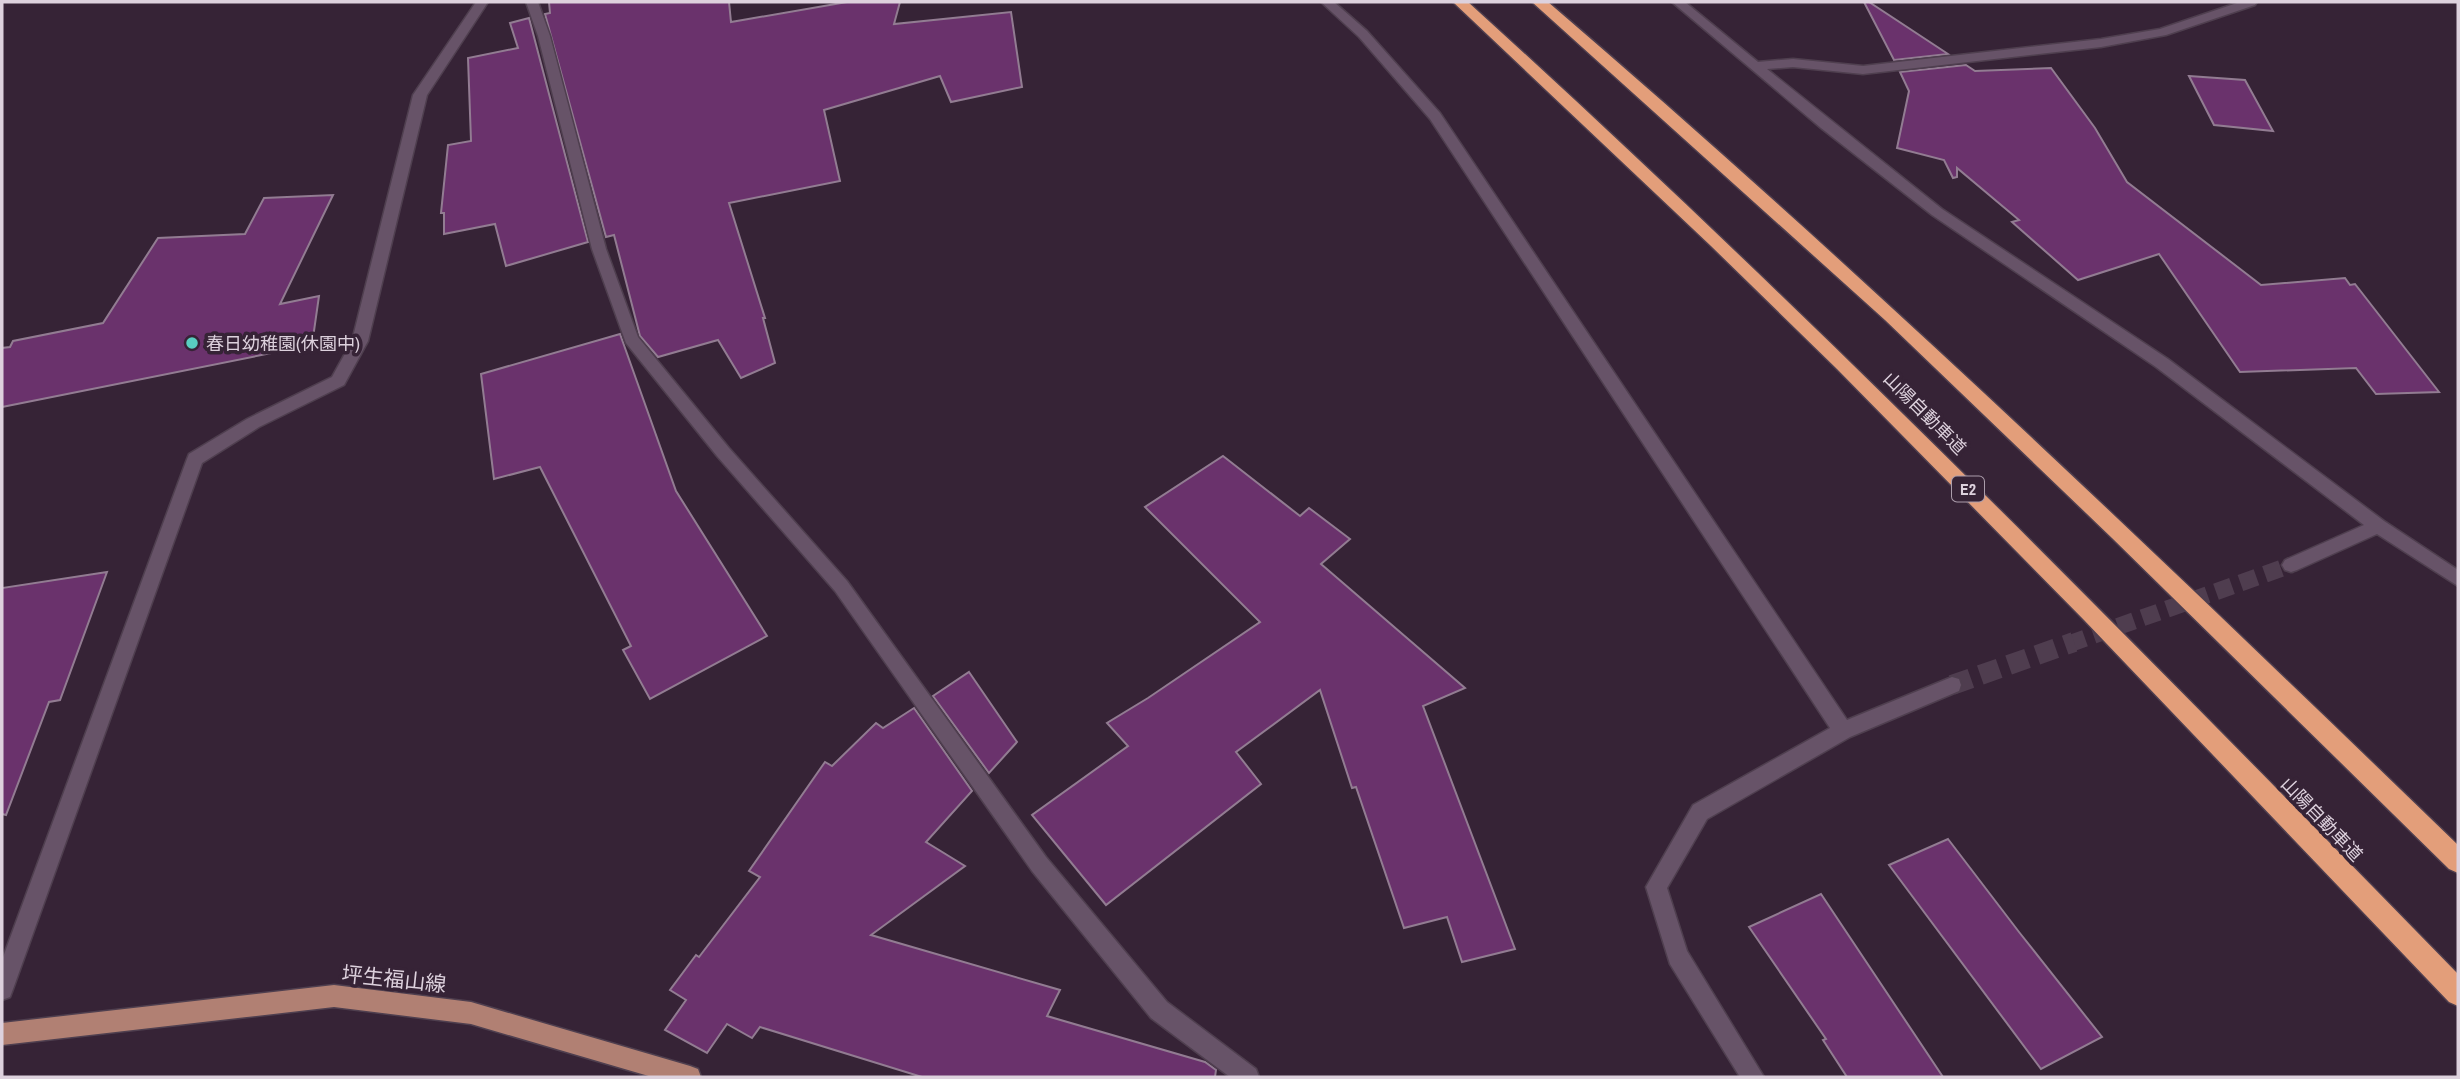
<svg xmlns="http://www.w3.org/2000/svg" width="2460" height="1079" viewBox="0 0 2460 1079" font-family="'Archivo Narrow','Noto Sans JP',sans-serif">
<rect width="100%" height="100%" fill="#362336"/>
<!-- building -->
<g fill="#6a326c" stroke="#927c92" stroke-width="2">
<path d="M549 2H729L731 22 847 2H900L894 24 1011 12 1022 87 951 102 940 76 824 110 840 181 729 203 765 318H763L775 363 741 378 718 340 658 357 640 336 614 235 606 237 545 14 550 13Z"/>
<path d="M1864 2H1869L1948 54 1894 60Z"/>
<path d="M529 18 588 242 506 266 495 224 444 234V213H441L448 145 471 141 468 58 518 48 510 23Z"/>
<path d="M1966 65 1975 71 2051 68 2095 128 2127 182 2261 285 2345 278 2350 285 2355 284 2439 392 2376 394 2356 368 2240 372 2159 254 2078 280 2012 222 2019 220 1957 168V177L1953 178 1944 160 1897 148 1909 91 1900 72Z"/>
<path d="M2189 76 2245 80 2273 131 2214 125Z"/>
<path d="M333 195 280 304 319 296 312 345 2 407V348L10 347 13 341 103 323 158 238 245 234 264 198Z"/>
<path d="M620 334 676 491 767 636 650 699 623 650 631 646 540 467 494 479 481 374Z"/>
<path d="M1223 456 1300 516 1309 508 1350 539 1321 564 1465 688 1423 706 1515 949 1462 962 1447 917 1404 928 1356 787 1352 788 1320 690 1236 752 1261 784 1106 905 1032 815 1128 746 1107 723 1148 698 1260 622 1145 507Z"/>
<path d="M107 572 60 700 49 702 6 815 2 814V588Z"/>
<path d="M969 672 1017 742 989 773 933 696Z"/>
<path d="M914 708 972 791 926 842 965 866 871 935 1060 990 1047 1016 1205 1062 1216 1070 1215 1077H922L760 1027 752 1038 727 1024 707 1053 665 1030 686 1000 670 990 696 955 699 957 760 877 749 871 825 762 832 766 876 723 883 728Z"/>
<path d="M1948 839 2019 932 2102 1037 2041 1069 1889 865Z"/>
<path d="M1821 894 1943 1077H1847L1823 1040 1826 1039 1749 927Z"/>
</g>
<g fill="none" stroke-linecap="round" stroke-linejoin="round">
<!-- minor-tunnel-far1 -->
<path stroke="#4f3d4f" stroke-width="17" stroke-dasharray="17 9" stroke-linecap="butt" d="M2069 644 2291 565"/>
<!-- minor-tunnel -->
<path stroke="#4f3d4f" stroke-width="20" stroke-dasharray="20 10" stroke-linecap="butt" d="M1952 685 2074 642"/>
<!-- minor casing -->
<g stroke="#4f3f4f" stroke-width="3">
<g id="minor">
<path d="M476 2H488L427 95 368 341 344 385 259 427 202 463 13 989 10 997 2 1000V960L187 459 189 454 247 419 332 377 352 341 413 95Z"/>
<path d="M526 2H538L550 36 606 249 638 337 729 448 847 581 1046 857 1167 1002 1256 1069 1259 1077H1230L1151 1018 1032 871 835 591 717 456 626 343 592 249 538 36Z"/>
<path d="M1321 2H1334L1367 31 1440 113 1847 720 1952 677 1959 679 1961 685 1959 691 1850 737 1707 819 1667 888 1687 951 1764 1077H1740L1670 964 1646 887 1693 805 1830 728 1430 119 1359 37Z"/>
<path d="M1672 2H1685L1758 62 1793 59 1863 66 2101 39 2160 29 2240 2H2257L2255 5 2166 35 2101 47 1863 74 1793 67 1767 69 1942 209 2168 359 2384 521 2458 570V586L2377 534 2297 570 2291 572 2285 570 2282 565 2285 560 2364 525 2156 367 1932 215 1821 128Z"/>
</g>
</g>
<!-- major casing -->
<g stroke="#4f3f4f" stroke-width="3">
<path id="major" d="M334 985 471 1002 690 1066 698 1069 701 1077H652L471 1024 334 1007 2 1045V1023Z"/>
</g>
<!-- highway casing -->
<g stroke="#4f3f4f" stroke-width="3">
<g id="highway">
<path d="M1453 2H1468C1811 313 2135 643 2458 974V1006L2449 1002 2084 620 1837 369 1711 246Z"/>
<path d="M1532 2H1548C1862 271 2160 557 2458 845V873L2449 869 2112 538 1885 320Z"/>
</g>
</g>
<!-- minor -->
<use href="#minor" fill="#675368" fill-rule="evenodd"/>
<!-- major -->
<use href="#major" fill="#b18073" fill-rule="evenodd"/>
<!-- highway -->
<use href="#highway" fill="#e39e7a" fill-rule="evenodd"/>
</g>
<!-- markers -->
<circle fill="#58cec0" stroke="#362336" stroke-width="2.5" cx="192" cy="343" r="7"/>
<g text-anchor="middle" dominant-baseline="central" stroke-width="7" stroke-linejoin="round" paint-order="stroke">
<!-- shield labels -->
<rect fill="#362336" stroke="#ab9dab" stroke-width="2" x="1952" y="476.5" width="32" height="25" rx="5"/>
<g font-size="16" font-weight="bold" fill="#ddd1dd">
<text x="1968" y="489">E2</text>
</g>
<!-- poi labels -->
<g font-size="18" fill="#ddd1dd" stroke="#362336" text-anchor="start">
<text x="206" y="343">春日幼稚園(休園中)</text>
</g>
<!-- street labels -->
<g font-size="18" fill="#ddd1dd" stroke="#362336">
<text transform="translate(1925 413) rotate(45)">山陽自動車道</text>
<text transform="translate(2322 819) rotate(46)">山陽自動車道</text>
</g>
<!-- near-street labels -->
<g font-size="21" fill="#ddd1dd" stroke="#362336">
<text transform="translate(394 979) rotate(6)">坪生福山線</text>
</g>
</g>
<!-- border -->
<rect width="2460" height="1079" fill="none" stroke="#ddd1dd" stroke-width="7"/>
</svg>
